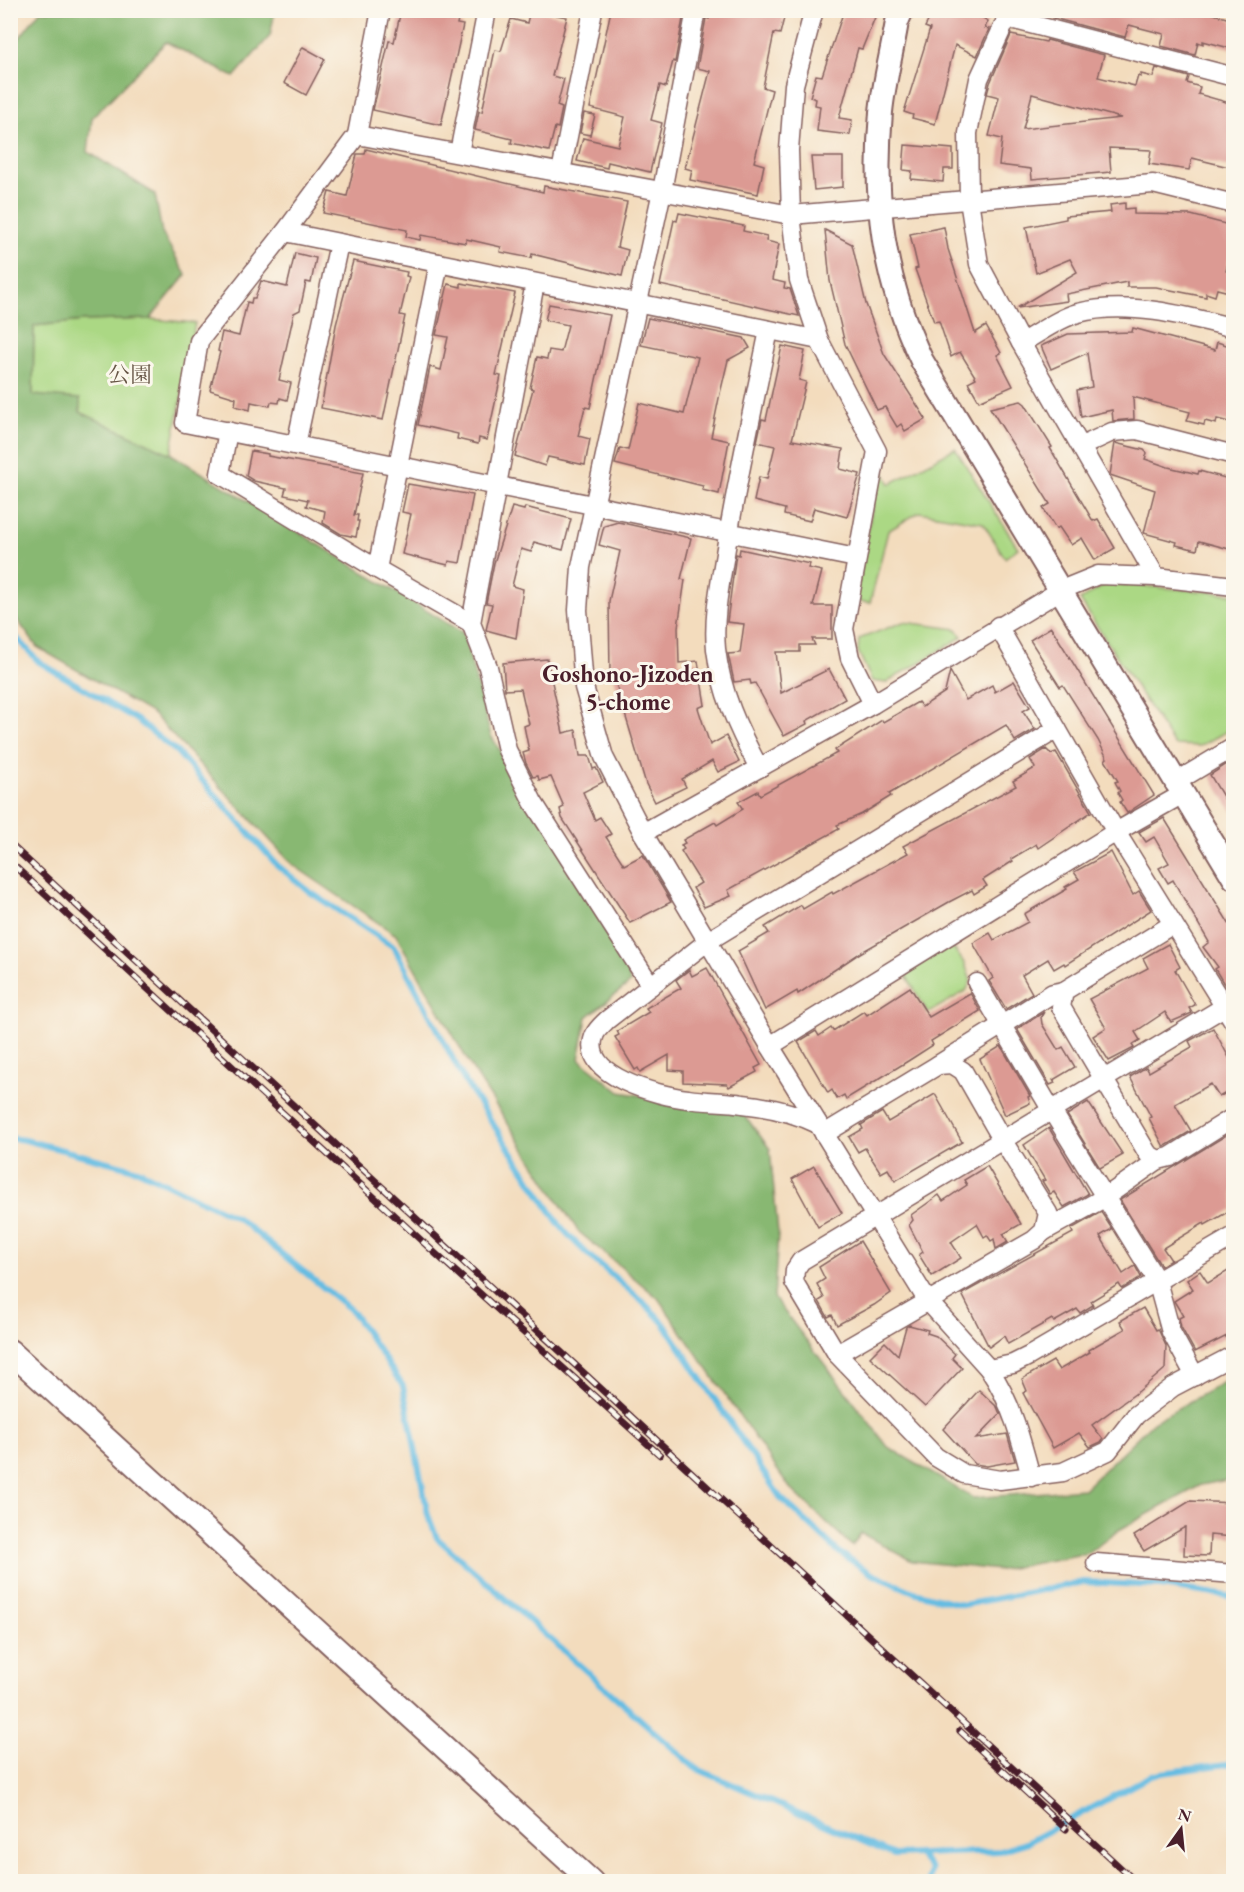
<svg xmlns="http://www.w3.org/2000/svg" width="1244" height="1892" viewBox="0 0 1244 1892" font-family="'EB Garamond','Noto Serif JP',serif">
<rect width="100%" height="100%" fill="#fbf7ec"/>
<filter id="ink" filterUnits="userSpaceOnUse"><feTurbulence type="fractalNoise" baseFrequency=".0167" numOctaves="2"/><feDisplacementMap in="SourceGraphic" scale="12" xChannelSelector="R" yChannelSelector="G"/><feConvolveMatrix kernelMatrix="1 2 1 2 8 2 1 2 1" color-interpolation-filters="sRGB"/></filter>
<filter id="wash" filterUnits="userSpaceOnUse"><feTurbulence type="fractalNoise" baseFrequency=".008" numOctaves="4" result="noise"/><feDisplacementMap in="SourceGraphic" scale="24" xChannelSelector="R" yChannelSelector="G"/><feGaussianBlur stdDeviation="1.35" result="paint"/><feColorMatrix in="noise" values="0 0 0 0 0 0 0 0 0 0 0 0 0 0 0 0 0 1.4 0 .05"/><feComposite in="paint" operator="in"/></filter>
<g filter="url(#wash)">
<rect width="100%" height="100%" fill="#f3dcbd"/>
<!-- green -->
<g fill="#abd884" stroke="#7a7c58" stroke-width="1.5">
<path d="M150 319 195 323 171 454 79 412 33 395 34 326 83 321Z"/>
<path d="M955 448 1018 548 1005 558 983 523 919 512 888 531 870 603 855 601 880 465 890 484Z"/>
<path d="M1108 583 1233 594V728L1200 746 1174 745 1080 600Z"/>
<path d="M903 622 957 629 962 637 886 683 872 681 858 651 859 639Z"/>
<path d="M949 942 965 964 971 981 966 991 928 1013 903 970Z"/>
</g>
<!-- forest -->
<path fill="#88b872" stroke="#696c4e" stroke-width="1.5" d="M40 11H275L270 36 234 77 166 42 92 118 88 152 155 194 162 233 186 275 150 319 83 321 34 326 33 395 80 399V412L171 454 463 633 491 736 625 948 630 983 587 1017 579 1059 620 1092 742 1112 770 1149 778 1233 774 1298 888 1447 973 1498 1084 1489 1153 1422 1233 1377V1479L1201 1485 1119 1530 1088 1553 1000 1570 912 1561 861 1533 852 1546 790 1488 658 1298 578 1231 473 1070 396 935 293 865 153 714 37 647 10 610V50Z"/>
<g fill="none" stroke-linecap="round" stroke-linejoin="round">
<!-- stream -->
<g stroke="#65bce2" stroke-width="6">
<path d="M10 631 39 662 137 720 177 752 277 865 310 892 394 947 464 1080 559 1224C590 1263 633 1287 665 1325L780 1497 840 1553 872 1574 914 1592 963 1605 1084 1582 1161 1586 1234 1597"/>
<path d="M10 1138 25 1140 138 1170 239 1219 351 1310 403 1386 428 1515 437 1538 695 1768 894 1855 1000 1851 1028 1842 1154 1774 1234 1763"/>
<path d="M918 1854 931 1869 929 1882"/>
</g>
</g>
<g id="blocks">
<!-- building -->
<g fill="#dc9a93" fill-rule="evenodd">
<path d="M401 10H460L457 24 463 25 441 125 373 110 389 41 394 42Z"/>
<path d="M530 10 567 17 552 76 564 79 557 106 562 108 558 128 555 127 549 151 511 143 512 139 475 130 479 111 482 112 495 50 501 51 511 19 527 23Z"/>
<path d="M611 10H673L684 13 675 62 673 61 666 87 660 85 651 120 662 123 650 172 608 162 607 168 577 161 583 138 618 146 625 117 590 108Z"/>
<path d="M711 10H786L780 34 774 33 763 87 772 90 754 162 764 165 758 194 690 180 692 170 685 168 710 71 697 68 706 18 709 19Z"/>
<path d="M844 10H878L862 49 858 48 839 118 852 120 850 135 817 131 820 106 815 105 816 99 810 97 816 75 822 76Z"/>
<path d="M934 10H987L983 18 988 21 985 28 989 29 977 56 955 45 935 124 912 118 913 115 904 112 930 29 925 27Z"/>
<path d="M1055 10H1201L1233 20V49L1203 41V44L1198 42 1195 55 1161 46 1164 34 1129 25 1125 37 1053 18Z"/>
<path d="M1011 35 1046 42 1047 40 1104 55 1098 77 1135 86 1138 76 1141 77V74L1153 77 1156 68 1189 77 1187 83 1200 87 1198 94 1233 104V168L1192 158 1189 170 1149 164 1151 150 1109 148 1111 172 1032 179 1031 169 999 165 1002 139 989 136 999 97 987 94 990 83ZM1032 94 1121 118 1023 129Z"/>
<path d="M303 47 325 59 306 95 284 83Z"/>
<path d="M584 113 595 115 590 135 580 133Z"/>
<path d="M905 145 953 149V169H944L943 182 911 179 912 171 903 170Z"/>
<path d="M366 149 543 192 544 186 627 202 617 247 628 250 622 276 532 254 531 258 500 252 501 247 466 239V243L421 235 420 240 406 237 407 230 323 213 329 192 347 196 357 154H365Z"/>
<path d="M811 157H843V187L814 190Z"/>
<path d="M1125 203V209L1134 208V214L1191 215 1233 226V243L1226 271 1233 273V293L1217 289 1215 296 1206 293V297L1156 287H1127V282L1066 294 1067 301 1017 308 1077 272 1070 259 1036 273 1026 227 1066 219V216L1111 212 1110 205Z"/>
<path d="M679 213 744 226 743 231 767 236 766 241 779 244 772 280 785 283 784 288 790 289 799 316 660 285 674 220 677 221Z"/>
<path d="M944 227 948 249 975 333 986 326 1001 353 997 355 1013 386 979 401 968 382 976 378 960 352 951 357 939 321 934 322 915 269 918 268 910 234Z"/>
<path d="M825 230 852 244 866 304 884 354 926 419 905 431 901 424 897 427 885 407 877 410 845 344 830 281Z"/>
<path d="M295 253 316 258 311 283 306 282 300 310 294 313 279 380 291 383 287 400 280 398 279 403 271 402 270 406 251 402 250 410 235 406 236 398 210 390 220 352 218 351 222 332 239 336 247 302 251 303 252 298H255L261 281 287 287Z"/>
<path d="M353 261 407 272 406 276 409 277 400 315 405 316 383 420 321 408 336 325Z"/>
<path d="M461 283 515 293 496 375 501 376 487 440 479 438 478 444 457 439 458 434 418 425 430 367 441 370 448 337 436 335 448 284 461 287Z"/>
<path d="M549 304 610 315 590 408 585 407 578 436 590 439 585 465 548 457 545 466 515 456 533 389 530 388 537 357 547 359 549 350 561 352 568 325 545 320Z"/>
<path d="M648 318 744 338 750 348 728 360 719 398 711 437 729 441 719 494 702 490 703 486 615 464 620 448 628 450 639 403 684 414 698 357 641 345Z"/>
<path d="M1133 328 1215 350 1217 342 1233 347V423L1217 419 1216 424 1205 421 1204 425 1187 421 1190 412 1133 397 1134 419 1113 421 1112 410 1081 417 1077 390 1092 387 1087 353 1051 369 1041 346 1068 334 1132 332Z"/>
<path d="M782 346 805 351 799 380 806 382 792 440 843 449 840 469 860 474 847 517 814 508 810 521 784 515 785 509 754 501 759 477 767 479 775 446 757 442 762 419 766 420Z"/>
<path d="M1021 401 1025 404 1052 447 1050 448 1093 521 1098 519 1115 548 1095 560 1082 538 1071 545 1059 527 1056 529 1043 508 1050 504 990 408Z"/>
<path d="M1115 443 1144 450 1147 453 1145 459 1168 467 1198 474 1199 471 1233 480V550L1199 541 1197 550 1176 545 1177 542 1144 533 1155 490 1110 475Z"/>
<path d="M251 451 268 454V456L363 473 354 515H358L357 521H359L356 537 341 534 323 523 325 511 306 506 308 500 284 495 286 488 254 481 246 476Z"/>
<path d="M408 484 473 495 460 563 449 561 448 565 402 554 411 514 402 512Z"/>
<path d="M512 507 524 510 525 507 571 519 563 550 534 542 531 552 521 549 512 586 523 589 516 638 486 630 492 604 486 603 494 563Z"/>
<path d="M618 522 691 538 681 579 685 580 678 627 679 663 698 661 705 705 698 708 710 745 726 736 739 762 718 772 712 761 682 779 686 787 655 802 646 784 613 674H610L609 601 620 551 599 545 604 526Z"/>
<path d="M740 549 810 564 808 568 822 571 813 606H832V639H812L815 645H800V652H776L781 693 829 669 845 699 806 721 807 724 784 736 755 683 751 684 750 680 734 682 733 677 728 654 740 653 744 624 727 622 736 554 739 555Z"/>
<path d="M1051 627 1154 795 1127 813 1120 802 1122 800 1118 793 1120 791 1115 782 1118 781 1105 760 1107 758 1098 740 1063 685 1060 687 1030 640Z"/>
<path d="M547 659 563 733 576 730 580 756H589L593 769 596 768 603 782 583 792 595 820 600 817 611 834 606 837 624 865 643 855 671 902 630 923 562 818 560 809 564 807 551 777 539 780 538 776 533 777 526 763 523 753 529 751 524 726 529 724 521 689 505 690 503 663Z"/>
<path d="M950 671 966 700 992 685 995 692 1014 681 1030 707 1023 711 1035 729 1015 741 1006 725 889 794 891 796 862 814 837 825 839 829 728 890 731 896 704 907 693 888 701 883 681 851 684 849 681 845 685 843 683 840 715 822 717 825 743 809 738 802 758 791 760 795 837 753 835 750 882 720 883 722 918 702 922 707 945 692Z"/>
<path d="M1046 749 1051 754 1056 752 1091 812 1038 848 1036 844 1011 859 1013 861 983 880 987 886 974 894 972 890 949 902 860 953 798 994 797 991 765 1010 738 951 769 933 765 927 801 905 803 909 832 892 833 894 908 853 903 846 1016 786 1013 781 1035 768 1030 759Z"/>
<path d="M1233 760V813L1210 775Z"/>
<path d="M1164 818 1233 930V999L1215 969 1218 967 1203 947 1209 942 1173 880 1168 883 1159 868 1169 863 1154 837 1146 842 1139 832Z"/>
<path d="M1111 852 1133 895 1139 891 1151 910 1065 965 1064 963 1054 969 1048 959 1022 975 1032 993 1006 1009 989 981 993 978 973 943 990 933 994 940 1028 922 1024 914 1067 889 1065 887 1079 879 1074 872Z"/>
<path d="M1168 944 1180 967 1175 970 1195 1005 1189 1008 1192 1013 1171 1022 1165 1012 1135 1032 1140 1040 1132 1045 1134 1048 1109 1061 1093 1036 1106 1028 1089 999 1148 968 1143 958Z"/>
<path d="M707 968 761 1065 755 1068 757 1072 729 1087 727 1084 683 1082V1071L669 1070V1055L640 1072 638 1068 635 1070 615 1037 619 1035 617 1031 649 1012 646 1008 681 988 676 980 689 970 692 976Z"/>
<path d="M910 987 929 1017 970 993 980 1011 931 1041 933 1045 908 1061 846 1099 844 1095 837 1099 832 1090 828 1093 798 1042 816 1031 819 1036 831 1028 833 1031 864 1011 867 1015Z"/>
<path d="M1044 1012 1041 1017 1042 1024 1058 1050 1063 1047 1075 1067 1053 1080 1055 1083 1050 1085 1017 1029Z"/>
<path d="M1213 1028 1233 1065V1089L1219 1097 1211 1084 1175 1104 1191 1131 1164 1147 1149 1118 1151 1117 1130 1077 1146 1067 1149 1072 1192 1047 1189 1041Z"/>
<path d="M1001 1046 1030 1096 1028 1097 1030 1103 1005 1115 980 1059Z"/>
<path d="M935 1094 962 1142 895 1181 888 1169 881 1173 865 1148 858 1152 849 1137 863 1129 861 1125 882 1112 888 1122Z"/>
<path d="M1088 1102 1123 1155 1100 1168 1067 1115Z"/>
<path d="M1049 1128 1088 1194 1064 1207 1054 1192 1050 1194 1042 1181 1045 1180 1024 1145Z"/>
<path d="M1233 1131V1209L1205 1225 1204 1223 1163 1248 1171 1260 1161 1266 1120 1200Z"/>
<path d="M814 1166 842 1213 818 1227 792 1179Z"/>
<path d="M987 1166 1021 1224 1003 1234 1008 1242 996 1249 994 1239 991 1241 987 1235 984 1237 977 1224 951 1242 961 1258 932 1276 919 1255 923 1252 909 1225 913 1220 911 1215 939 1195 943 1201 967 1185 964 1180Z"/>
<path d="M1101 1212 1112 1229 1100 1236 1123 1274 1135 1266 1141 1277 1122 1289 1119 1284 1091 1301 1093 1305 1080 1313 1077 1309 1054 1322 1052 1319 1008 1344 1004 1336 989 1347 962 1294 1073 1233 1071 1229Z"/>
<path d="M860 1241 891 1293 874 1305 837 1325 832 1315 828 1317 819 1301 824 1298 817 1284 825 1279 819 1267Z"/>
<path d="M1233 1268V1333L1195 1352 1181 1327 1179 1318 1183 1316 1174 1301 1193 1289 1187 1280 1200 1271 1208 1283Z"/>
<path d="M1143 1308 1156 1330 1158 1329 1166 1346 1165 1369 1139 1391 1092 1425 1103 1439 1101 1442 1090 1447 1079 1433 1053 1448 1023 1393 1027 1391 1022 1379 1053 1361 1059 1370 1090 1352 1088 1350 1125 1329 1120 1321Z"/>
<path d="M909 1325 928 1330 927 1333 936 1336 955 1354 952 1358 962 1368 925 1407 870 1357 885 1342 898 1355 906 1327Z"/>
<path d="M979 1390 997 1407 1000 1414 976 1439 1007 1434 1015 1461 987 1466 975 1464 943 1429Z"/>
<path d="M1190 1501 1233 1503V1537L1210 1535 1209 1556 1184 1555 1185 1527 1144 1551 1134 1536Z"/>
</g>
</g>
</g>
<g filter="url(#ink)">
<use href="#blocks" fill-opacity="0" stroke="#85615e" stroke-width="1.5"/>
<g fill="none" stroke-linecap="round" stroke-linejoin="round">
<!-- minor casing -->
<g stroke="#85615e" stroke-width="21">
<g id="minor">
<path d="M381 10 357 135 285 232 199 341 185 423 856 558"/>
<path d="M696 10 662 191 581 567 578 610 584 687 604 757 643 833 770 1046 927 1300 989 1369 1013 1364 1029 1356 1234 1236"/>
<path d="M814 10 794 85 789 150 791 215 799 280 819 340 877 451 844 629 850 658 873 704"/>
<path d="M357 135 791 215 1153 184 1234 204"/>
<path d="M459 153 487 10"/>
<path d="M561 172 593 10"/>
<path d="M285 232 819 340"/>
<path d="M439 263 377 569 471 623 535 283"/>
<path d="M1021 343C1039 333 1059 318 1078 313 1126 300 1187 316 1234 328"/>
<path d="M228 431 220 474 377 569"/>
<path d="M296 445 339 243"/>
<path d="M1082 446 1112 432 1137 430 1234 455"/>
<path d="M1156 577 1021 343 979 264 969 200 968 133 979 79 1007 18 1234 77"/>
<path d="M471 623 488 667 507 750 533 802 651 986"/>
<path d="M998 626 1116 832 1234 1022"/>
<path d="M759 768C738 729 721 692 716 649 713 617 720 584 725 554 737 479 754 404 769 330"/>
<path d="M1174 783 1234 747"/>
<path d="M643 833 873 704 1061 590 1098 575 1156 577 1234 586"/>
<path d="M1173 924 1064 991 1061 1007 1148 1154 1158 1160 1170 1157 1234 1117"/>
<path d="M977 983 1052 1111 1157 1281 1171 1332 1195 1376"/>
<path d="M1224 1007 801 1261 795 1270 794 1282 837 1354 936 1457 964 1474 1000 1480 1063 1472 1108 1451 1136 1415 1173 1387 1234 1355"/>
<path d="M770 1046 1116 832 1181 795"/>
<path d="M938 1065 1053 993 1064 991"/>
<path d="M818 1124C794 1112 770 1107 743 1104 725 1101 706 1102 688 1099 661 1096 576 1076 595 1034 597 1029 603 1024 607 1020L708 941 1057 729"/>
<path d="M824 1134 938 1065 952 1064 963 1071 1003 1141 1048 1213 1044 1231 1034 1240 837 1354"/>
<path d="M1044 1231 1104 1198 1158 1160"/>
<path d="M989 1369C1011 1401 1021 1439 1031 1477"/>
<path d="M1096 1563 1234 1574"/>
</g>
</g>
<!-- tertiary casing -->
<g stroke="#85615e" stroke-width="26">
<g id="tertiary">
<path d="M902 10 897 22C892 52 884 82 881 112 873 202 883 279 922 361L1234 878"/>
<path d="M10 1351 592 1882"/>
</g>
</g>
<!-- minor -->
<use href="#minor" stroke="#fff" stroke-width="18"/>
<!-- tertiary -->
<use href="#tertiary" stroke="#fff" stroke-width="22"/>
<!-- rail casing -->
<g stroke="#4a1f2b" stroke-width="7">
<g id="rail">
<path d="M10 844 1136 1882"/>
<path d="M10 862 436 1254 660 1455"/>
<path d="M960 1731 1066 1829"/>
</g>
</g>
<!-- rail -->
<use href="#rail" stroke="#fbf7ec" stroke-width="4.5" stroke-dasharray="14" stroke-linecap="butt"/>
</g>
</g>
<g text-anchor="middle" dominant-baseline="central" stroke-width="6" stroke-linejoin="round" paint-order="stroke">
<!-- park labels -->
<g font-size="22" fill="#675646" stroke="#fbf7ec">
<text x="130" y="374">公園</text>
</g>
<!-- neighbourhood labels -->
<g font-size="24" font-weight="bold" fill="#4a1f2b" stroke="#fbf7ec">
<text x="628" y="673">Goshono-Jizoden<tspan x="628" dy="28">5-chome</tspan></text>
</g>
</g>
<!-- margin -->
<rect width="1244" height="1892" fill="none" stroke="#fbf7ec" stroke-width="36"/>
<!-- north arrow -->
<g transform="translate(1181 1829) rotate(15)" stroke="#fbf7ec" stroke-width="4.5" paint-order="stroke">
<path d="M0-4.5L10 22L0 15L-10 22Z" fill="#4a1f2b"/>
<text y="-9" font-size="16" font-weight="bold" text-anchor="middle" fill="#4a1f2b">N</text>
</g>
</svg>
